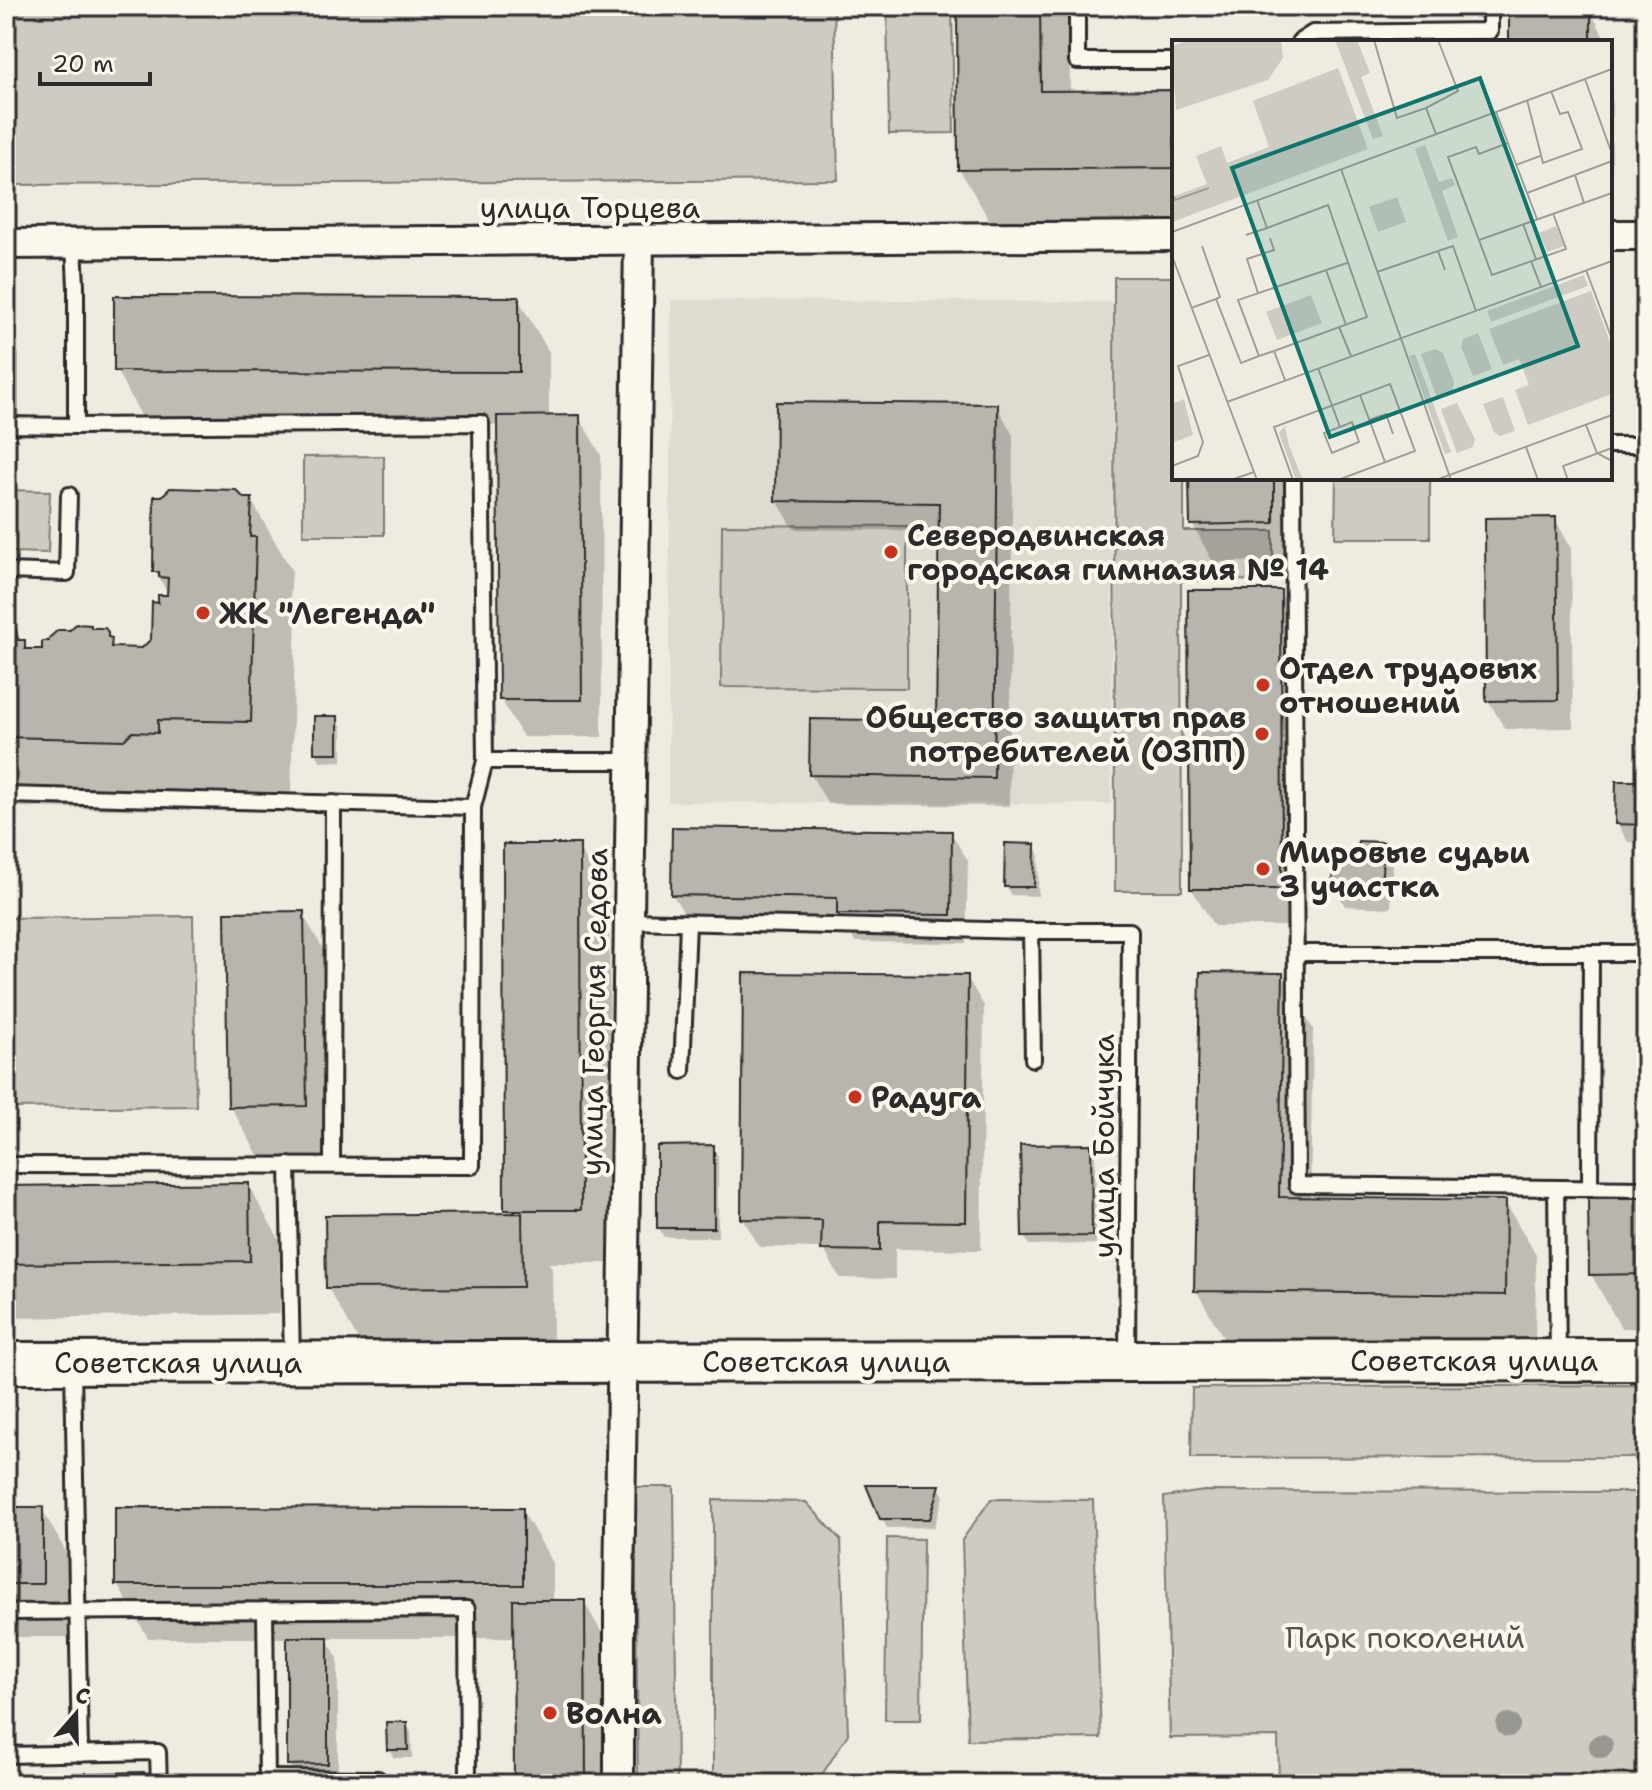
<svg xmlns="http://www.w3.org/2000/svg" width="1652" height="1790" viewBox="0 0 1652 1790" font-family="'Shantell Sans',sans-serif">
<rect width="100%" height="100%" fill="#eeebe0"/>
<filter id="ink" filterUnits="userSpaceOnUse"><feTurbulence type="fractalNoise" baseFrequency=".0125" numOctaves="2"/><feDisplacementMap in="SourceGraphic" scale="16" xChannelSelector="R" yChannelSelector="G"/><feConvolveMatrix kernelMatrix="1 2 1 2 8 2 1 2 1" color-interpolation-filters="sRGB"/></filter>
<g filter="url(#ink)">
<!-- built -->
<g fill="#dedbd1">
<rect x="1636" y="6" width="10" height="128"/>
<path d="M671 300 1113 302 1111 804 668 802Z"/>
</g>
<!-- green -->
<g fill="#cecbc2" stroke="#7c7b76" stroke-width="2">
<path d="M6 6H834L838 180 6 185Z"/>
<path d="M887 6H952L954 133 889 134Z"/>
<path d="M1114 277H1174V478H1184V531H1273V580L1181 581 1182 891H1115Z"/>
<path d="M384 456V535H303V457Z"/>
<path d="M1336 478H1430V538H1335Z"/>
<path d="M6 490 50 491 48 553 6 552Z"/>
<path d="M722 525 907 526V688L721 687Z"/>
<path d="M193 916 196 1106 6 1108V918Z"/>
<path d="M1646 1385V1457L1191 1458 1192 1388Z"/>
<path d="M635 1487H674L677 1784H638Z"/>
<path d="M1204 1491 1646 1492V1784H1279L1278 1737 1170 1738 1164 1497Z"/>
<path d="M991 1499 1093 1500 1101 1738 968 1740 962 1540Z"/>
<path d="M713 1500 806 1502 841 1540 848 1734 816 1784H713Z"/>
<path d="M887 1538 923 1539 921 1720H885Z"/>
<path d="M899 1776 927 1779 935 1784H878Z"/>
</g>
<!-- shadow -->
<g fill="#0003">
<path d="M959 6H1069L1070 92H1174V222L991 223 960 170Z"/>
<path d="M1590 11 1607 42H1511Z"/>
<path d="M1610 47 1612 49V185H1610Z"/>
<path d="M518 299 549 352V417H579L601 455 602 737H523L501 699 499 425 146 424 116 370Z"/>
<path d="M6 331 19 354V426H6Z"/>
<path d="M997 406 1013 435 1009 806 828 804 811 775 938 723 940 531 794 529 777 501Z"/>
<path d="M1191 478H1294L1295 561 1213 562 1192 524Z"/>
<path d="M243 500H251L292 571 290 600 296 610 291 792 198 790V803L173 802 165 810 6 807V629L15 631 29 651H44L92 630H104L116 649 143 650 153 639 160 605 170 597 155 571Z"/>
<path d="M1555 519 1571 548 1573 728 1505 729 1488 700Z"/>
<path d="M1280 592 1301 629 1303 926H1214L1192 889Z"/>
<path d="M337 718 342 727V761L321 762 316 753Z"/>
<path d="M1646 783V843L1628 842 1617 823Z"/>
<path d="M951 833 968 861 966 943 855 942 846 926 690 923 673 895Z"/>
<path d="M1382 844 1393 863 1391 908 1345 906 1334 887 1359 854Z"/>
<path d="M578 846 609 900 611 1263H549L552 1269 553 1340 359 1341 328 1288 510 1215 506 1209Z"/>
<path d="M1034 846 1039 855 1038 896 1011 895 1006 886Z"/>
<path d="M302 913 333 966 336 1159 261 1160 230 1106Z"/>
<path d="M1282 975 1313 1029 1310 1199 1505 1202 1536 1255 1535 1348 1227 1344 1196 1290Z"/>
<path d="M967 977 984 1006 981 1250 895 1249V1279L840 1278 823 1248 760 1247 743 1219Z"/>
<path d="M1090 1146 1095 1155 1096 1244 1029 1245 1024 1236Z"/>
<path d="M713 1147 718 1156V1237H664L659 1228Z"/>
<path d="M248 1185 279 1239 280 1314 6 1318V1188Z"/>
<path d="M1646 1200V1328H1621L1591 1274Z"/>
<path d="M939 1487 944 1496 934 1527 887 1528 882 1518Z"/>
<path d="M6 1509H42L72 1563V1637H6Z"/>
<path d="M522 1510 553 1563V1602H584L606 1640V1784H516L515 1638H326L338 1658V1783H300L289 1764V1638H148L117 1584Z"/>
<path d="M406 1724 411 1732 412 1758H394L389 1750Z"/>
</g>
<!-- building -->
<g fill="#b8b5ae" stroke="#2b2b2b" stroke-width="2">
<path d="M957 6H1040L1041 91 1174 90V168L958 170Z"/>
<path d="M1591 9V42H1509V10Z"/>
<path d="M114 296 519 297V372L114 371Z"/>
<path d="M776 402 998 404 994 778 809 775 810 719 936 721 939 503 775 501Z"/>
<path d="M580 415 582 700H499L497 416Z"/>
<path d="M1189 478H1274V523L1190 525Z"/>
<path d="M170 488 236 490 244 498H252L250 537H256L251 722 158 720V733L132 732 124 740 6 737V627H13L16 630 18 640H25V649H42V641H49V638L58 630H70L76 624 91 625V628H105L108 632V637L112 638 111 647 142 648 151 639 152 602 158 603V595H167L168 578 159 577V572H153L154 496H162Z"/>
<path d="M1556 517 1558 700 1486 701 1485 518Z"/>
<path d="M1188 590H1281L1282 889H1190Z"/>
<rect x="314" y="716" width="24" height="37"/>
<path d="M1616 781H1646V825L1615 824Z"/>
<path d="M672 827 952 831 951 915 837 914V898L671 895Z"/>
<path d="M1358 841 1384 842 1381 890 1332 887 1333 851 1357 852Z"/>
<path d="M1005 843 1035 844 1034 887H1004Z"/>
<path d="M503 844H580L581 1210H504Z"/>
<path d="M304 911 307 1106 228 1107 225 912Z"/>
<path d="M1200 972 1283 973 1279 1197 1506 1200 1505 1295 1194 1291Z"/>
<path d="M743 973 968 975 966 1222 880 1221V1251L821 1250 822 1220 741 1219Z"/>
<path d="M1091 1144 1092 1236 1022 1237 1020 1145Z"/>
<path d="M714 1145V1228H657V1146Z"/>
<path d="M249 1183 250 1261 6 1264V1186Z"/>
<path d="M1588 1198H1646V1274L1589 1275Z"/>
<path d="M522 1213 523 1287 326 1288 325 1215Z"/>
<path d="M866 1485H940L930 1519H880Z"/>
<rect x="6" y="1507" width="37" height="77"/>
<path d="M115 1507 523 1508V1585H115Z"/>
<path d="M513 1600H585L586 1784H514Z"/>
<path d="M287 1637H328V1764L287 1765Z"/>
<path d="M386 1722H407L408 1750H387Z"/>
<path d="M144 1772 145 1784H6V1775Z"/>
</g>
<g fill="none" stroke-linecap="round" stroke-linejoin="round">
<!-- lane casing -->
<g stroke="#2b2b2b" stroke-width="20">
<g id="lane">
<path d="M1077 6V61H1174"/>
<path d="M1299 42 1313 33 1490 31V6"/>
<path d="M6 425 76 426V287L74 243"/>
<path d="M1610 445H1646"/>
<path d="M1293 478 1297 1185 1646 1189"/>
<path d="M6 571 67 573 69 495"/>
<path d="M485 761H631"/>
<path d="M6 795 473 807"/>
<path d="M629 921 1031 931 1033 1059"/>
<path d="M1031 931H1130L1127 1360"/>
<path d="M1296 953H1646"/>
<path d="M682 1071 688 923"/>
<path d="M6 1165 472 1166 473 807 485 761 481 423 76 426"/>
<path d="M288 1165 292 1361"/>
<path d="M332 1165 333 803"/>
<path d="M1556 1188 1558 1356"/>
<path d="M1590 1188 1591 953"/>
<path d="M73 1367 80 1754"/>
<path d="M265 1610 267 1784"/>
<path d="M6 1612 467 1609 468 1784"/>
<path d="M6 1755 158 1752 159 1784"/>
<path d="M267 1778 378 1779V1784"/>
</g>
</g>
<!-- street casing -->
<g stroke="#2b2b2b" stroke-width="34">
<g id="street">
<path d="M1610 235H1646"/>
<path d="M6 244 1174 236"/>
<path d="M619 1784V1593L639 241"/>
</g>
</g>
<!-- secondary casing -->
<g stroke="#2b2b2b" stroke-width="46">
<path id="secondary" d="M6 1363 1646 1360"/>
</g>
<!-- lane -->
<use href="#lane" stroke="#fbf7ec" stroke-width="14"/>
<!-- street -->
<use href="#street" stroke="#fbf7ec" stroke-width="28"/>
<!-- secondary -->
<use href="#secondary" stroke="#fbf7ec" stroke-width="40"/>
</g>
<!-- trees -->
<g fill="#999791">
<circle cx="1508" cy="1725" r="12"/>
<circle cx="1601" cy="1746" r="12"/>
</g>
</g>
<!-- markers -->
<g fill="#c8321e" stroke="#fbf7ec" stroke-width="3">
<circle cx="891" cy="552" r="8"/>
<circle cx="203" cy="613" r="8"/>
<circle cx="1263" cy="685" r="8"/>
<circle cx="1262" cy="734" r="8"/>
<circle cx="1263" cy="869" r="8"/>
<circle cx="855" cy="1097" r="8"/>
<circle cx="550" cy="1713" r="8"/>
</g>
<g text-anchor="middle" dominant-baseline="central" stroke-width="8" stroke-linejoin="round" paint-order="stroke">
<!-- street labels -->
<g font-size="30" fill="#2b2b2b" stroke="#fbf7ec">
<text x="590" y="207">улица Торцева</text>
<text transform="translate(594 1012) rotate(-89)">улица Георгия Седова</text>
<text transform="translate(1103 1146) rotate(-90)">улица Бойчука</text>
<text x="1474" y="1360">Советская улица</text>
<text x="826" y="1361">Советская улица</text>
<text x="178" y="1362">Советская улица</text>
</g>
<!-- poi labels -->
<g font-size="30" font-weight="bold" fill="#2b2b2b" stroke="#fbf7ec" text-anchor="start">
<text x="907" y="535">Северодвинская<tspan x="907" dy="34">городская гимназия № 14</tspan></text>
<text x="219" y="613">ЖК "Легенда"</text>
<text x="1279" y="668">Отдел трудовых<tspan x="1279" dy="34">отношений</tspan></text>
<text x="1246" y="717" text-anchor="end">Общество защиты прав<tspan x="1246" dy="34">потребителей (ОЗПП)</tspan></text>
<text x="1279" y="852">Мировые судьи<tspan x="1279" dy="34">3 участка</tspan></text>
<text x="871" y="1097">Радуга</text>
<text x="566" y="1713">Волна</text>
</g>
<!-- park labels -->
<g font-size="30" fill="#545351" stroke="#fbf7ec">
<text x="1405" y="1637">Парк поколений</text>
</g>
</g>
<!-- overview -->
<g transform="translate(1172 40)">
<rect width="440" height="440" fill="#eeebe0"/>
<path d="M17 0H109L111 18 96 40 4 70 0 6ZM163 0H185L198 33 189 37 211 96 201 99ZM166 28 196 109 0 182V157L35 144 24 116 49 106 55 123 97 107 81 61ZM253 105 267 142 280 138 283 145 270 151 286 197 276 201 243 109ZM225 157 234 182 206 192 197 167ZM384 186 392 206 375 212 367 193ZM412 235 416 246 319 282 315 271ZM419 251 440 307V354L356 385 343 350 357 345 347 319 331 325 317 289ZM139 255 150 283 105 300 94 272ZM306 293 320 329 301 336 289 307 291 299ZM263 309 271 313 282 342 280 352 265 358 249 314ZM243 314 279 412 273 414 237 316ZM331 357 343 391 328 396 322 392 311 364ZM12 359 21 395 0 403V364ZM285 363 303 399 301 407 285 413 269 369ZM113 386 117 406 131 440H124L107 393Z" fill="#cecbc2"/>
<path fill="none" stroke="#a09e98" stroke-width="2" d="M202 0 225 78 254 68 264 94M413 39 440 114M355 60 371 123 410 109 396 72 388 74 379 51M254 68 286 51 266 0M324 72 365 179M336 103 307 114 304 107 276 117 320 235 394 209 381 173M344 125 368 116M169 129 279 440M403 135 412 163M0 153 3 160 37 148M355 153 440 121M351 184 364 219M95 188 156 165 195 277 102 311M0 192 440 29M74 195 95 188 85 160M307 200 440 153M30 206 48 257 44 259M266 211 281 206 304 271M0 216 85 440M359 221 369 247M154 230 174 285M414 230 440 299M205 232 266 211 273 230M86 253 75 219 102 210 98 198M19 268 44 259 69 323 87 316M167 287 179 316M146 328 168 387 152 393 160 413 187 402 180 382 168 387M113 340 102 311 87 316 66 260 175 223M188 355 213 422M55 362 440 221M197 380 214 374 221 394M414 385 425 413 440 421M354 407 366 440M0 426 26 416 31 402 6 326 37 315M59 440 82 432M121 440 102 387 218 344 243 411 166 440M264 440 440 375M396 440 391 426 440 408"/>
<path fill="#0f766e" fill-opacity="0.15" stroke="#0f766e" stroke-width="4" d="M308 38 406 306 158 397 60 128Z"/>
<rect width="440" height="440" fill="none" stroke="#2b2b2b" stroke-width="4"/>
</g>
<!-- margin -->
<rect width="1652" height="1790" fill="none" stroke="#fbf7ec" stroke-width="32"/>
<rect x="16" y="16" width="1620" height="1758" fill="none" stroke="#2b2b2b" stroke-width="3" filter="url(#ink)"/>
<!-- north arrow -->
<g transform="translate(76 1714) rotate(20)" stroke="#fbf7ec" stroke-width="6" paint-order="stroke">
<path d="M0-6L14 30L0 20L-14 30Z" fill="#2b2b2b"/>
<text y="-12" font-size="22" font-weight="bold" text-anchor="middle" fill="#2b2b2b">С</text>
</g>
<!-- scale -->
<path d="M40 72v12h110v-12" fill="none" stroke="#2b2b2b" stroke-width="4"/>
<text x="52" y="72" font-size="24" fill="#2b2b2b" stroke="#fbf7ec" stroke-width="6" paint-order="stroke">20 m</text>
</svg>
